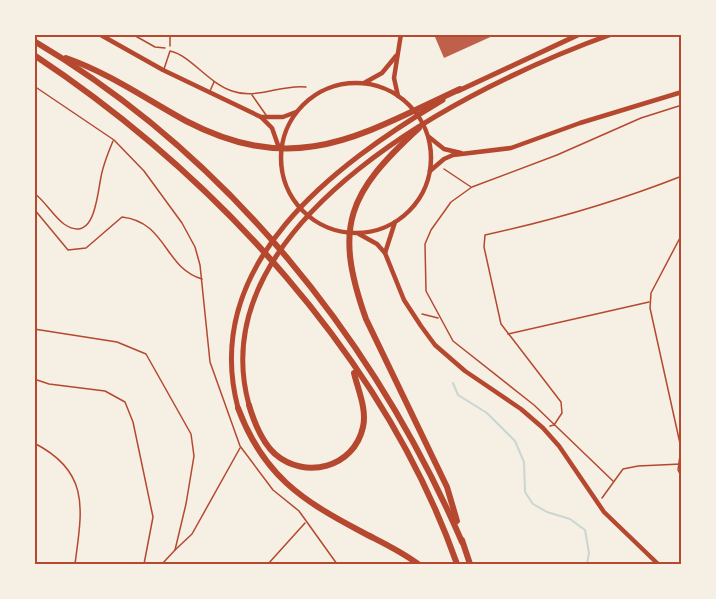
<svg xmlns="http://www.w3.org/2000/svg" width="716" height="599" viewBox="0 0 716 599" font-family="Helvetica,sans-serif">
<rect width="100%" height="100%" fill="#f6efe4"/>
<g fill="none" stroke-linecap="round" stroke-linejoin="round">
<!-- stream -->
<path stroke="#c9d6d2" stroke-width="2" d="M453 383 458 395 487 413 515 441 524 462 525 492 533 504 547 512 570 519 585 530 589 553 587 564"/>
</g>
<!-- building -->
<path fill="#bf614a" d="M497 34 444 58 435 37 439 34Z"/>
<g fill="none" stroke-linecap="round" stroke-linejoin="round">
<!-- path -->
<g stroke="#b5482f" stroke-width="1.5">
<path d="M132 34 155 47 165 48"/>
<path d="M170 34V46"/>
<path d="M34 86 114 140 144 171 182 223 195 247 200 265 210 362 240 446 273 490 299 511 337 564"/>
<path d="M444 169 471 187"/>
<path d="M34 193C46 202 53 216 64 224 95 245 97 195 101 177 103 165 108 153 113 141"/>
<path d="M34 209 68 250 86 248 122 217C167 222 164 268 202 279"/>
<path d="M682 234 651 293 650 308 681 448 678 470 682 478"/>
<path d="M422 314 438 318"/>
<path d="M34 329 117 342 146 354 191 434 194 456 186 504 175 550 162 564"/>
<path d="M508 334 649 302"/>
<path d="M34 379 49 384 105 391 125 402 133 422 153 517 144 564"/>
<path d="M550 426 554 425 562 413 561 402 501 324 484 247 485 235C554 220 616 202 682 176"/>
<path d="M34 443C91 472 82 510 75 564"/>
<path d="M613 481 534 405 453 341 426 291 425 244 431 230 451 202 472 187 557 155 641 118 682 105"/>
<path d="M602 498 623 469 638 466 681 464"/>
<path d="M175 550 192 534 240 448"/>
<path d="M268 564 305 523"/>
</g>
<!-- service -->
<g stroke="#b5482f" stroke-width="1.5">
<path d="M164 69 170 51C190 55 208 83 232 91 256 100 281 84 306 87"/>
<path d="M210 91 214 82"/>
<path d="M252 95 266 115"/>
</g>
<!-- secondary -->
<g stroke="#b5482f" stroke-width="4.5">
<path d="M99 34 163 70 261 117 272 128 279 148"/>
<circle cx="356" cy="158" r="75"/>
<path d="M364 83 382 73 396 56"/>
<path d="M398 96 394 78 401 34"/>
<path d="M261 117H283L296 112"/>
<path d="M429 137 444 149 461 153"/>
<path d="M430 171 444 159 453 155 511 148 580 123 682 92"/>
<path d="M395 222 385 253 404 300 421 326 435 345 465 371 521 409 543 428 559 446 604 512 658 564"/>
<path d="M359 234 377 244 385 253"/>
</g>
<!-- primary -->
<g stroke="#b5482f" stroke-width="5">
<path d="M458 91 580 34"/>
<path d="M249 405C198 220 472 84 612 34"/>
<path d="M238 408C200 264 334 165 443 100"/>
</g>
<!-- motorway -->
<g stroke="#b5482f" stroke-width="6">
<path d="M34 41C227 155 374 339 462 542"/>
<path d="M34 55C215 175 384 357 457 564"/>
<path d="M66 58C109 73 146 99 186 121 296 178 359 136 460 89"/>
<path d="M419 128C348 193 333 226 366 319L447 487 457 521"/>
<path d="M249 405C254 422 262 442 275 454 305 480 354 468 363 427 367 409 358 390 354 373"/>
<path d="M238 408C263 475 301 500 362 532 381 542 401 551 418 564"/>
<path d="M462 540 470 564"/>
</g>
</g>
<!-- border -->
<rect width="716" height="599" fill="none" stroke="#f6efe4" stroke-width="72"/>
<rect x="36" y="36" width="644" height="527" fill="none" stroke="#b5482f" stroke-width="2"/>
</svg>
